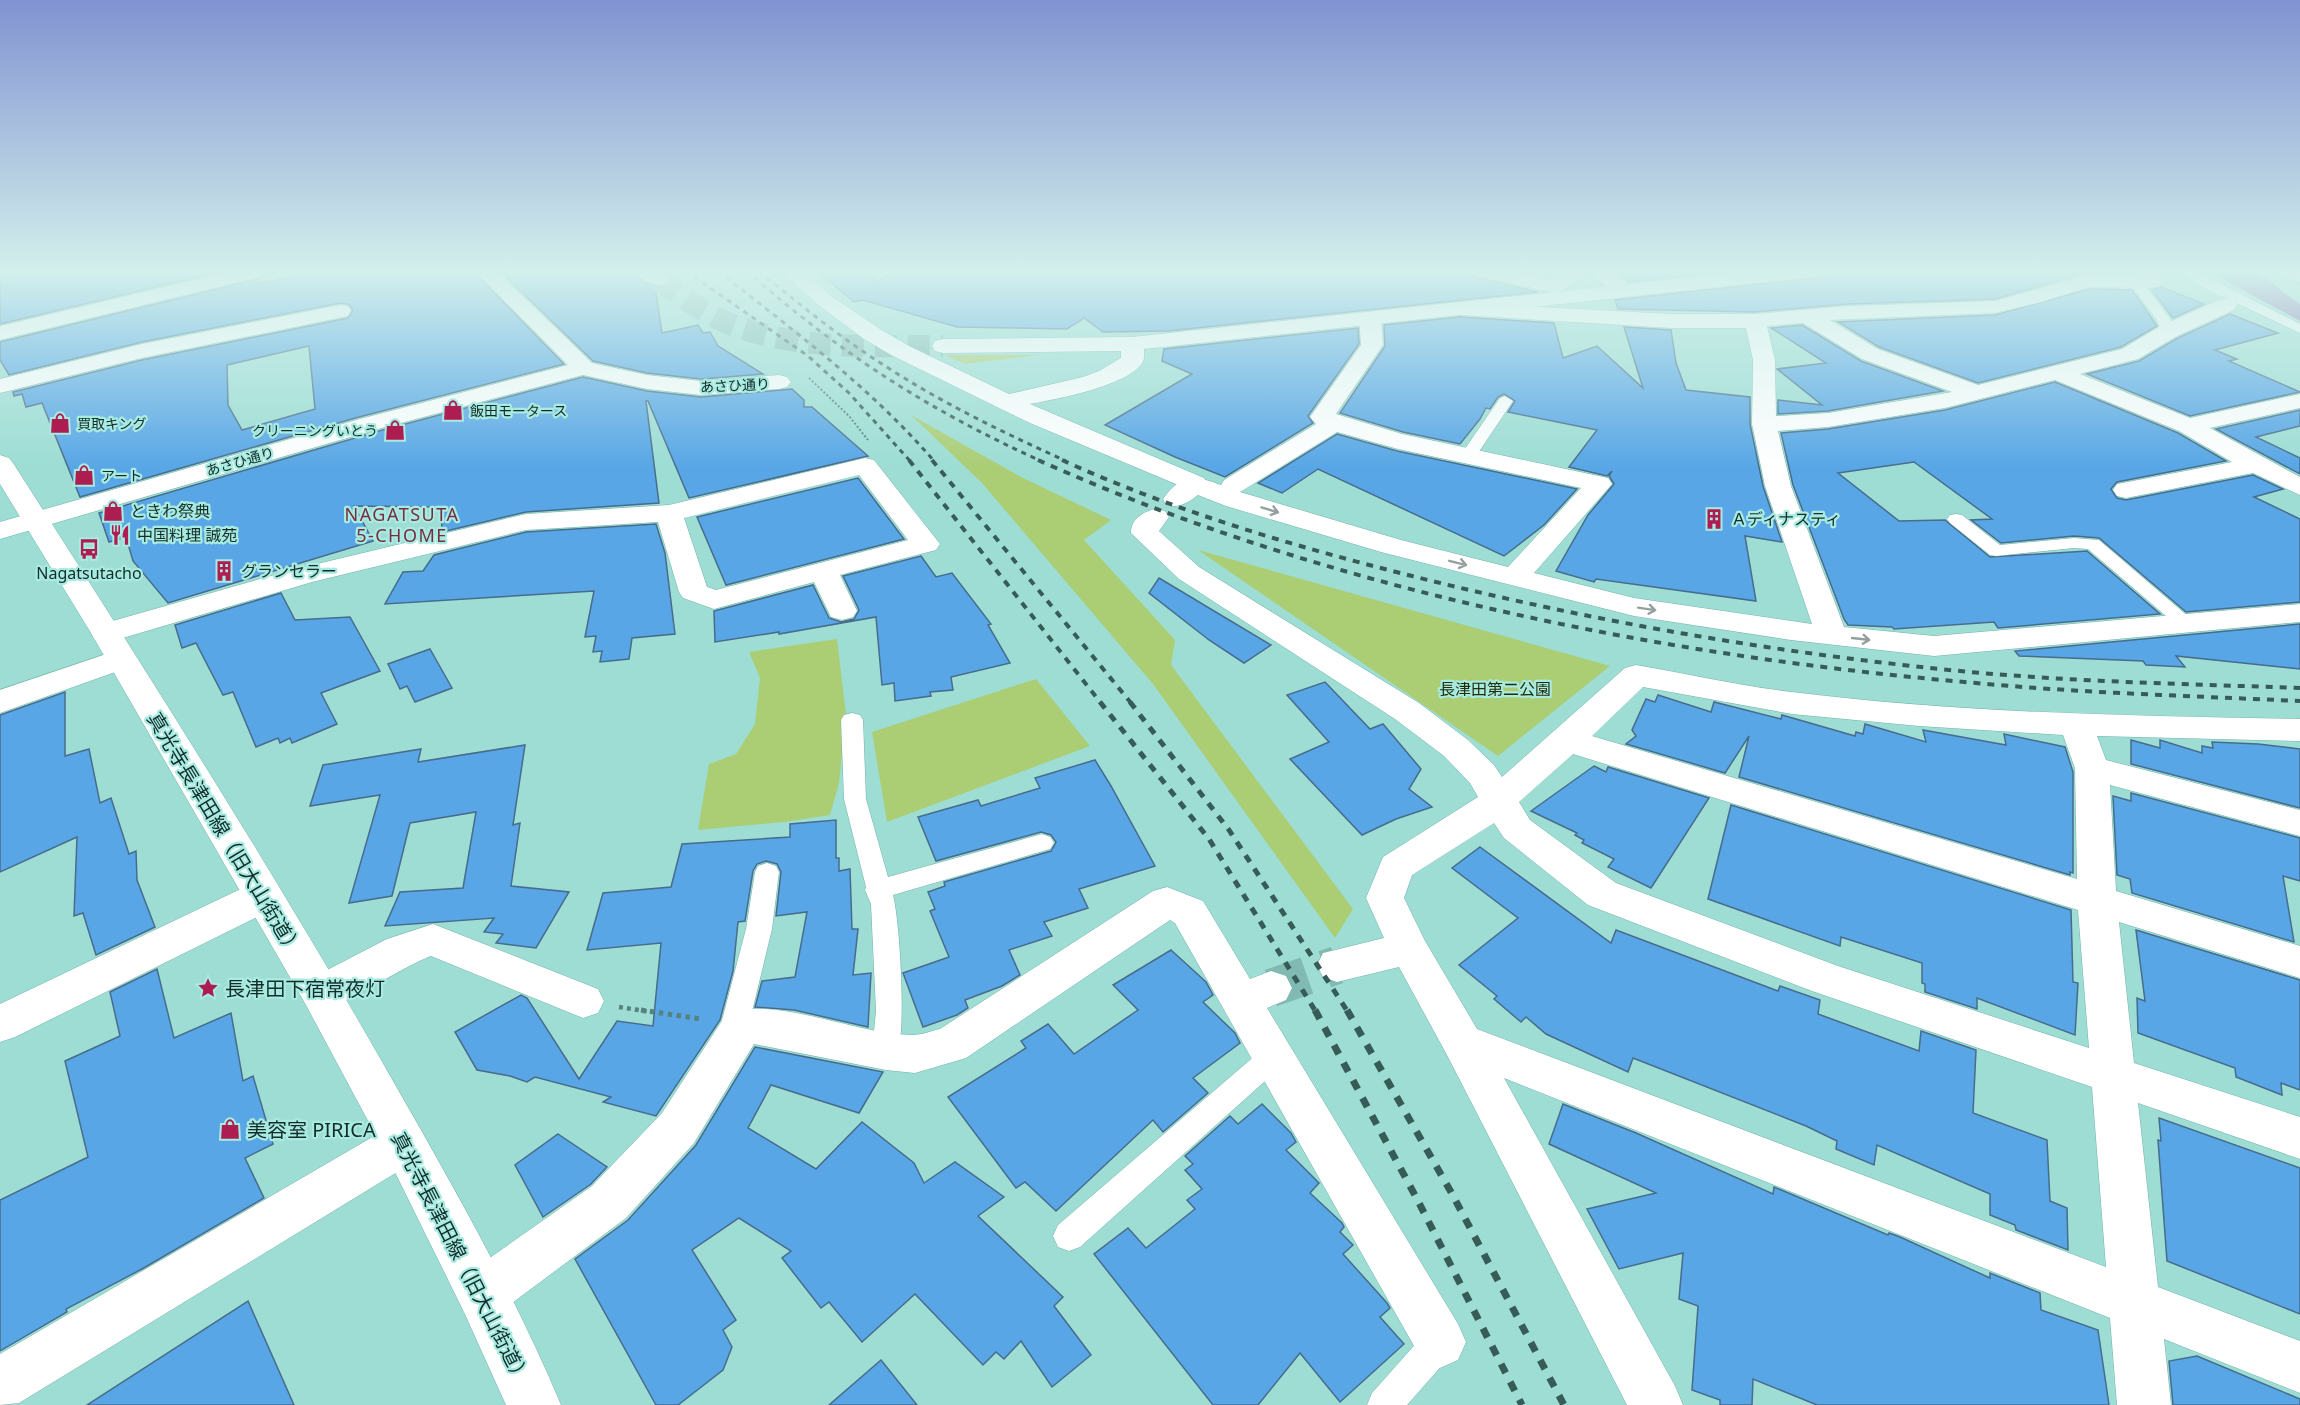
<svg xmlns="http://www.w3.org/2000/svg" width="2300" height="1405" viewBox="0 0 2300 1405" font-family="'Noto Sans','Noto Sans JP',sans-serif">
<rect width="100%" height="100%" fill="#9dddd4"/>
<!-- green -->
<g fill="#abcd74">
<path d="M944 355H1039L965 364Z"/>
<path d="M911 415 1021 477 1111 520 1084 540 1175 640 1171 665 1353 909 1335 938 1153 684 982 483Z"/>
<path d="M1198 550 1610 666 1498 756Z"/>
<path d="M837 639 846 714 839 783 830 815 784 822 698 830 709 764 736 754 755 724 760 678 749 652Z"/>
<path d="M1036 679 1090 746 887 822 872 732Z"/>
</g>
<!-- water -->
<path fill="#8861ae" d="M2208 271H2253C2267 277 2285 295 2300 304V321Z"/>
<!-- building -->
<g fill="#58a6e6" stroke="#476c8c" stroke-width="1.5" fill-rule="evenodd">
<path d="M0 271H223L0 324Z"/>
<path d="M317 271H473L564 364 359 417 80 497 42 403 26 407 22 394 14 396 13 392 142 360 348 318 353 310 348 304 340 303 142 342 9 375 0 360V342L258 279V284ZM309 346 315 409 242 430 228 405 227 365Z"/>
<path d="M500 271H634L644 282 655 286 662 333 698 325 703 333 710 332 718 346 763 374 701 379 647 373 593 361Z"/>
<path d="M817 271H866L877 282 898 271H1469L1474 277 1538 292 1168 331 1103 332 1084 318 1067 329 957 327 863 300 854 302Z"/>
<path d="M1617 271H1729L1629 282Z"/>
<path d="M1880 271H2118L2124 273H2086L1995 299 1848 304 1755 312 1618 309 1615 300Z"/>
<path d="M2161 287 2204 304 2173 318 2152 290Z"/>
<path d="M2089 289 2132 290 2157 326 2121 347 1978 383 1879 347 1838 322 1995 315Z"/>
<path d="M2230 314 2278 333 2215 350 2237 359 2229 361 2300 392 2190 416 2087 374 2139 361 2176 339Z"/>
<path d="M1460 317 1554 323 1563 358 1597 346 1643 388 1624 327 1671 330 1676 363 1686 390 1750 397V424L1763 486 1782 542 1745 536 1756 601 1596 579 1594 582 1556 571 1588 515 1614 484 1609 476 1612 471 1607 476 1569 467 1597 430 1508 412 1515 401 1504 394 1498 397 1490 409 1486 408 1480 419 1460 444 1403 432 1340 413 1385 346 1384 325Z"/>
<path d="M1802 325 1861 361 1943 391 1828 411 1778 414V400L1822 405 1777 369 1826 363 1771 328Z"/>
<path d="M1358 328 1359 344 1308 416 1313 423 1225 477 1175 457 1105 425 1192 374 1162 361 1164 349Z"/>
<path d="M583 377 647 391 701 397 792 389 804 400V407H812L868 456 689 498 648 401H646L659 503 526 512 442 532 441 507 354 506 373 541 168 603 133 561 126 537 109 542 99 513 379 431Z"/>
<path d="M2055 382 2178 433 2226 461 2117 482 2111 489 2117 498 2126 500 2253 475 2283 489 2254 497 2300 519V602L2186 612 2099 538 2074 536 2001 543 1971 520 1992 519 1914 462 1838 473 1899 521 1945 520 1990 557 2087 551 2160 614 1998 628 1994 622 1894 629 1892 627 1848 625 1844 619 1793 485 1781 433 1828 429 1945 410Z"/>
<path d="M2300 410V426L2256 437 2300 458V474L2216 429Z"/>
<path d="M1337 434 1397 451 1577 489 1544 525 1504 556 1318 469 1282 493 1258 483Z"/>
<path d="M858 478 904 539 726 585 697 517Z"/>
<path d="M656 524 665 553 675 634 632 638 629 659 600 662 602 651 593 652 596 636 585 637 594 591 385 604 403 572 423 571 434 555 526 532Z"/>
<path d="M921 556 936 577 952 573 991 624 988 625 1010 663 951 677 953 690 930 692 931 696 895 701 894 683 882 685 876 617 779 634V632L715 642 714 611 813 585 829 618 841 622 854 619 859 610 843 576Z"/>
<path d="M1159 578 1271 645 1244 663 1209 640 1149 593Z"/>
<path d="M281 593 295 620 350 617 380 671 321 693 337 724 292 743 290 738 280 743 278 738 256 747 233 692 223 695 196 643 182 648 175 625Z"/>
<path d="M2300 624V669L2176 656 2185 667 2146 665 2143 661 2019 656 2015 651Z"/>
<path d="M430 649 452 688 415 702 407 686 400 689 388 664Z"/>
<path d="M1325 682 1370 729 1383 724 1421 769 1409 789 1432 807 1396 819 1362 835 1290 759 1329 742 1287 695Z"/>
<path d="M65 692V756L89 749 100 803 111 798 129 854 136 851 137 880 155 927 96 955 83 913 74 916 77 837 0 872V715Z"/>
<path d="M1658 695 1711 712 1714 702 1781 719 1782 715 1855 736 1856 732 1863 734 1865 724 1926 742 1923 730 2006 745 2004 734 2065 747 2073 772V873L2070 872V875L1739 777 1749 736 1725 773 1626 744 1636 736 1632 730 1646 699 1655 702Z"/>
<path d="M2131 740 2160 748V740L2202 753V746L2213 748 2212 742 2258 744 2300 749V808L2131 764Z"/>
<path d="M525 745 513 825 520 823 511 886 569 892 536 948 496 943 503 934 484 932 494 918 385 926 400 892 463 888 476 812 410 823 392 896 349 903 380 795 310 806 323 765 421 749 418 762Z"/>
<path d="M1095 760 1111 786 1155 866 1079 889 1088 908 1044 922 1052 936 1009 950 1020 975 1002 986 965 1000 968 1008 957 1015 923 1027 903 973 949 957 930 911 935 909 928 892 945 886 944 882 1051 851 1056 842 1051 835 1041 832 936 861 918 817 978 800 981 806 1040 788 1035 778Z"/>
<path d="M1594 766 1606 772 1608 767 1709 798 1651 888 1608 867 1614 859 1582 843 1584 840 1575 835 1577 833 1531 811Z"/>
<path d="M2131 793 2300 838V881L2283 876 2294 942 2132 893 2130 879 2117 875 2113 796 2131 801Z"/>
<path d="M1731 805 2071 910 2073 982 2078 983 2075 1035 1977 998V1009L1925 992V984L1922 983V963L1841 937 1840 946 1708 899Z"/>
<path d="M836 820V858H839V871L850 869 852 929H858L853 975 871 973 868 1027 794 1010 755 1007 762 981 795 977 807 912 776 916 781 872 777 864 766 861 757 864 753 871 745 921 738 922 733 971 720 1020 656 1116 603 1102 611 1097 535 1077 527 1082 510 1076 477 1070 455 1032 521 995 527 998 579 1079 617 1021 653 1026 661 943 587 950 603 893 671 887 682 844 790 837V824Z"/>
<path d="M1480 847 1611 943 1616 930 1778 991 1780 986 1820 1000 1818 1014 1919 1051 1921 1031 1976 1050 1973 1113 2047 1140 2050 1201 2067 1208 2068 1250 2016 1230 2015 1225 1990 1215V1194L1877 1145 1874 1165 1836 1149 1837 1141 1806 1126 1633 1058 1628 1072 1546 1034 1526 1017 1521 1022 1494 999 1497 996 1459 965 1518 918 1452 868Z"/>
<path d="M2136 930 2300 980V1090L2281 1083 2282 1095 2236 1077 2235 1068 2138 1033 2137 998 2145 1001Z"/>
<path d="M1171 950 1206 982 1213 995 1203 1002 1235 1033 1240 1043 1193 1078 1208 1093 1163 1132 1153 1120 1056 1211 1025 1182 1016 1188 948 1097 1026 1048 1021 1041 1048 1024 1074 1054 1138 1010 1113 985Z"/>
<path d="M157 969 174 1038 231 1013 243 1081 253 1076 273 1144 245 1158 264 1198 142 1269 66 1309 67 1312 0 1351V1200L88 1157 65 1061 120 1036 110 992Z"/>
<path d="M755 1047 883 1072 859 1113 771 1085 748 1128 816 1169 862 1122 914 1163 924 1183 955 1162 1004 1197 978 1216 1063 1297 1054 1306 1091 1355 1052 1387 1021 1341 1004 1359 996 1352 983 1365 915 1294 862 1342 829 1302 821 1308 782 1258 791 1251 739 1218 692 1250 736 1320 723 1330 732 1347 723 1370 678 1405H656L575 1259 628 1220 696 1145Z"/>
<path d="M1262 1104 1291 1133 1296 1142 1286 1150 1319 1183 1310 1193 1342 1223 1344 1227 1340 1232 1353 1245 1343 1254 1387 1303 1390 1308 1380 1317 1404 1344 1340 1402 1300 1353 1258 1405H1213L1094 1254 1128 1228 1146 1248 1195 1209 1187 1200 1202 1189 1185 1170 1193 1164 1185 1156 1230 1116 1238 1124Z"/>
<path d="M1563 1104 1636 1133 1773 1194 1774 1187 1888 1235 1889 1233 1900 1237 1990 1278V1273L2040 1293 2041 1310 2098 1330 2109 1405H1817L1753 1379 1752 1405H1720V1400L1692 1390 1698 1306 1679 1299 1683 1253 1619 1269 1587 1209 1656 1193 1549 1144Z"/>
<path d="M2159 1118 2300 1168V1314L2167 1261 2158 1140 2161 1141Z"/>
<path d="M558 1134 607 1167 591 1184 543 1217 515 1165Z"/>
<path d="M248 1301 294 1405H87Z"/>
<path d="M2197 1356 2300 1399V1405H2173L2169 1361Z"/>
<path d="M881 1360 917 1405H829Z"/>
</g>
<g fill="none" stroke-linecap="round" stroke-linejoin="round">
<!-- street-tunnel -->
<path stroke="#81bab2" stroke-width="38" stroke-dasharray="38 19" stroke-linecap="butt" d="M1271 988 1337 965"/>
<!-- secondary-tunnel -->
<path stroke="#81bab2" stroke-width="22" stroke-dasharray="22 11" stroke-linecap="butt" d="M659 280C679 295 698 309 721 320 790 351 869 346 943 346"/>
<!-- lane casing -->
<g stroke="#74b3ab" stroke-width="1">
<g id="lane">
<path d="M2180 271H2195L2300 324V333L2200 286Z"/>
<path d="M2137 280 2142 281 2171 320 2174 332 2172 335H2162L2157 320 2130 284Z"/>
<path d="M1505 396 1513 401 1476 456 1474 459H1462L1460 456 1500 398Z"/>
<path d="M1956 514 1962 515 2000 545 2074 538 2099 540 2197 624 2194 628H2180L2088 549 2074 548 1996 556 1990 555 1950 523 1947 519 1950 515Z"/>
<path d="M852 713 860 715 863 720 866 799 888 877 1042 834 1050 837 1054 843 1050 849 893 895C900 922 907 1036 896 1059L886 1063 876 1059 872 1051 876 1011 871 904 865 890 866 887 844 799 841 720 844 715Z"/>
<path d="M767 863 776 866 779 872 772 929 749 1024 745 1032 735 1035 725 1032 721 1024 746 929 755 872 758 866Z"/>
<path d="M1274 1044 1284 1048 1288 1056 1284 1064 1080 1247 1069 1251 1058 1247 1053 1236 1058 1225 1264 1048Z"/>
<path d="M1440 1325 1452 1330 1457 1342 1452 1354 1407 1405H1367L1372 1393 1428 1330Z"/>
</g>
</g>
<!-- street casing -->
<g stroke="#74b3ab" stroke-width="1">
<g id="street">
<path d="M475 271H497L592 363 647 375 701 381 779 375 787 377 791 382 787 387 779 389 701 395 647 389 583 375 378 429 0 539V522L360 419 568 365Z"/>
<path d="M1471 271H1510L1551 280 1564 271H1588L1562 291 1555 293 1474 275Z"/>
<path d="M1592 271H1614L1635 291 1632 295C1617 299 1601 284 1592 271Z"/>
<path d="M2137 271H2157L2162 282 2159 286 2152 288 2089 287 2041 302 1995 313 1830 320 1878 349 1978 385 2122 349 2159 327 2218 300 2226 299 2234 300 2237 305 2234 310 2175 337 2138 359 2080 374 2190 418 2300 394V408L2210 428 2300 477V495L2253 473 2126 498 2117 496 2113 490 2117 484 2232 462 2179 431 2055 380 1945 408 1828 427 1778 431 1791 486 1844 627 1934 636 2300 604V622L1934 656 1791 640 1634 616 1381 552 1226 506 1198 495C1187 503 1181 508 1166 505L1163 499C1180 474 1195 475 1221 485L1224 480 1316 424 1310 417 1361 345 1359 318 1362 313 1370 312 1378 313 1381 318 1383 345 1336 414 1402 434 1608 478 1612 484 1534 573 1634 598 1812 624 1765 486 1752 424 1753 360 1746 328H1672L1461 315 1453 314 1450 309 1453 304 1461 303 1672 314H1755L1848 306 1995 301 2087 275 2139 276ZM1803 323 1862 359 1952 392 1828 413 1776 416 1775 360 1767 326ZM1337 432 1398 449 1581 488 1508 567 1401 540 1240 492Z"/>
<path d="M2281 271H2300V282L2284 275Z"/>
<path d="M340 305 348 306 351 311 348 316 142 358 0 393V379L142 344Z"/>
<path d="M865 458 874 460 940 544 936 550 840 575 857 611 853 617 842 620 831 617 814 582 714 609 683 598 679 592 658 522 526 530 312 582 106 643 95 640 91 633 95 626 292 570 526 514 669 505ZM859 475 908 540 716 590 707 587 684 518Z"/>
<path d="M1155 509 1165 511 1169 517 1159 531 1199 567 1419 703 1468 740 1494 765 1502 777 1625 668 1636 665C1688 674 1740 686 1792 692 1961 713 2131 716 2300 719V741L2097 736 2106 760 2300 810V836L2110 785 2116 891 2300 946V978L2119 922 2134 1063 2300 1117V1159L2138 1103 2158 1287 2300 1341V1393L2164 1339 2171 1405H2117L2110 1318 1504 1078 1675 1386 1683 1405H1627L1447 1055 1399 967 1337 982 1323 977 1317 965 1323 953 1384 938 1366 898 1383 857 1478 797 1470 783 1444 756 1395 719 1179 579 1131 533C1131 519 1143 512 1155 509ZM1643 687 1792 714 1919 726 2063 735 2075 768 2077 879 1592 736ZM1573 754 2078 910 2089 1048 1838 966 1616 883 1530 820 1519 802ZM1494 823 1504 838 1588 905 1812 991 2092 1087 2106 1267 1477 1029 1425 941 1404 898 1412 875Z"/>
<path d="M121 649 132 652 137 659 132 666 0 713V690Z"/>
<path d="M263 881 277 885 282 896 277 907 15 1037 0 1042V1004L249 885Z"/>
<path d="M1167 887 1203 901 1250 979 1271 971 1286 976 1292 988 1286 1000 1267 1008 1458 1324 1466 1342 1458 1360 1440 1368 1422 1360 1175 923 1170 920 966 1058 915 1073 886 1070 754 1044 694 1143 626 1218 500 1312 482 1319 464 1312 457 1294 464 1276 592 1186 662 1113 727 1013C777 996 858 1035 913 1035 922 1035 931 1031 940 1029L1153 891Z"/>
<path d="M433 924 598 989 604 1001 598 1013 583 1018 431 956C408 964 334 1011 320 1010 316 1009 310 1007 306 1005L300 993 306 981 387 939Z"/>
<path d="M404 1122 420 1128 427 1143 420 1158 19 1403 0 1405V1354L388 1128Z"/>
</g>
</g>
<!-- secondary casing -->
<g stroke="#74b3ab" stroke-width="1">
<g id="secondary">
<path d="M233 271H269L266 275 0 340V326Z"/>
<path d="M636 271H660L669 280 666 284C654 287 643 281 636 271Z"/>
<path d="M781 271H803L831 296 880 329 909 346 1009 394 1083 377 1099 371 1121 358V351L943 353 935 351 932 346 935 341 943 339 1132 337 1752 271H1820L1817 275 1810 277 1144 349C1144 354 1145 359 1142 363 1127 386 1057 399 1030 404L1204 478 1208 484 1204 490 1195 492 1030 423 893 356 864 339 817 304Z"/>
<path d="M0 455 9 458 13 463C139 660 265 857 381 1060 445 1172 511 1286 561 1405H506L464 1312 388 1158 306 1005 91 633 0 484Z"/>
</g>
</g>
<!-- path-far2 -->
<path stroke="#56837d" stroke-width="2" stroke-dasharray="2 2" stroke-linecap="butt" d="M809 378 849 416 868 440"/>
<!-- path-far1 -->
<path stroke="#56837d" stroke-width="4.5" stroke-dasharray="4 4" stroke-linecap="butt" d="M619 1007 651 1012"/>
<!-- path -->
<path stroke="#56837d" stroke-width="5" stroke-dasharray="4.5 4.5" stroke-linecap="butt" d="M641 1010 701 1019"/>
<!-- lane -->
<use href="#lane" fill="#fff" fill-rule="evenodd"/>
<!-- street -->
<use href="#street" fill="#fff" fill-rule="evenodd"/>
<!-- secondary -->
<use href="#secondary" fill="#fff" fill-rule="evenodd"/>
<!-- rail-far3 -->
<g stroke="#375b57" stroke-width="3" stroke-dasharray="5 5" stroke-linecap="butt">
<path d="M686 271 808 356 849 393 910 461"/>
<path d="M718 271C793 330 871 388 934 461"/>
<path d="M747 271C838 352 930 411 1041 461"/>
<path d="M759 271C798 303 837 335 879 362 938 401 1002 432 1066 461"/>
</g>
<!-- rail-far2 -->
<g stroke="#375b57" stroke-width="4" stroke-dasharray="7 7" stroke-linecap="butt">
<path d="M909 460 1101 703"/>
<path d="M932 460 1131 703"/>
<path d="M1038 460C1328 590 1659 656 1976 683 2083 693 2192 696 2300 701"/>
<path d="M1062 460C1174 511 1293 546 1412 576 1594 622 1782 654 1970 672 2079 682 2190 684 2300 688"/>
</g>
<!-- rail-far1 -->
<g stroke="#375b57" stroke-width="5" stroke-dasharray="8 8" stroke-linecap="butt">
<path d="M1100 702 1209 839 1316 1012"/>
<path d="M1130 702 1229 830 1348 1012"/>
</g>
<!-- rail -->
<g stroke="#375b57" stroke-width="7" stroke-dasharray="10 10" stroke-linecap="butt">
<path d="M1315 1010 1417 1199 1522 1405"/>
<path d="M1347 1010 1451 1192 1564 1405"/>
</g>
</g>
<!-- one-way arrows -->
<defs><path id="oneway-shaft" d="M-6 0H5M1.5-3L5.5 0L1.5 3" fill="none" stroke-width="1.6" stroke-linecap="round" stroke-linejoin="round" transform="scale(1.5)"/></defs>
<g stroke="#94a09f">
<use href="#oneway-shaft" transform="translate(1270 510) rotate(17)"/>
<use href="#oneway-shaft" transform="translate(1458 563) rotate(14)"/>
<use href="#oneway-shaft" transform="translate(1647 609) rotate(9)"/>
<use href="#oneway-shaft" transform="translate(1861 639) rotate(6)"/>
</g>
<!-- sky -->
<linearGradient id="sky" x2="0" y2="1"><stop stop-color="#8193d1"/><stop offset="0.58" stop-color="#d3f0ec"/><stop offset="1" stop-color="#d3f0ec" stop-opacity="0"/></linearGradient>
<rect width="2300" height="468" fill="url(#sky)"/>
<!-- icons -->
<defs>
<g id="shop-bare" transform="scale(1.62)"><path d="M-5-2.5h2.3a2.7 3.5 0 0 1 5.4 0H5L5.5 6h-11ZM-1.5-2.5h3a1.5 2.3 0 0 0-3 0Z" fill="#ae1d52" stroke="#a9eae1" stroke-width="2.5" paint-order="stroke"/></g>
<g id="building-bare" transform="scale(1.62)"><path d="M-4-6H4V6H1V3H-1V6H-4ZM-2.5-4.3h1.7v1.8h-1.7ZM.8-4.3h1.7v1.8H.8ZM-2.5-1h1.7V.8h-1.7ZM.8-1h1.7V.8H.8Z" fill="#ae1d52" stroke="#a9eae1" stroke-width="2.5" paint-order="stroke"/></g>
<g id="restaurant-bare" transform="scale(1.62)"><path d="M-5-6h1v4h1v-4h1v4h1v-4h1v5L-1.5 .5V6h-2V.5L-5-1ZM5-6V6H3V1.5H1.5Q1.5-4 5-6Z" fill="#ae1d52" stroke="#a9eae1" stroke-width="2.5" paint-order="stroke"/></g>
<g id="bus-bare" transform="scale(1.62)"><path d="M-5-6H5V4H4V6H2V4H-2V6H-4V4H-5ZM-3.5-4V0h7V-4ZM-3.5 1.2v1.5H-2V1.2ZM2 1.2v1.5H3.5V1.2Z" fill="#ae1d52" stroke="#a9eae1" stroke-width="2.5" paint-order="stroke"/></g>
<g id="sight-bare" transform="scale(1.62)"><path d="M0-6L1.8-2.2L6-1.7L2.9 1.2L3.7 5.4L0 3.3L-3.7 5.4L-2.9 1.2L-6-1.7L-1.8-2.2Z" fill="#ae1d52" stroke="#a9eae1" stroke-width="2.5" paint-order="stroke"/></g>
</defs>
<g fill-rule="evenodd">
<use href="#shop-bare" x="453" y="410"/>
<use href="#shop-bare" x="60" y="423"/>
<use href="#shop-bare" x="395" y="430"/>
<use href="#shop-bare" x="84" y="475"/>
<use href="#shop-bare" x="113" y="511"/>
<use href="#building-bare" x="1714" y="519"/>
<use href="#restaurant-bare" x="120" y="535"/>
<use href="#bus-bare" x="89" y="549"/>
<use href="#building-bare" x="224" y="571"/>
<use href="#sight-bare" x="208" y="988"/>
<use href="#shop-bare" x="230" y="1129"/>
</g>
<g text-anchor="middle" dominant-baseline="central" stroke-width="4.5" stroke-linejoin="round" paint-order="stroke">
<!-- far-street labels -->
<g font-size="14" fill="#122d2a" stroke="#a9eae1">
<text transform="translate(735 385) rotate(-3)">あさひ通り</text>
<text transform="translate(240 461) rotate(-16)">あさひ通り</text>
</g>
<!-- far-poi labels -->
<g font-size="14" fill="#122d2a" stroke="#a9eae1" text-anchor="start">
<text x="470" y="410">飯田モータース</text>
<text x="77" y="423">買取キング</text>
<text x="378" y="430" text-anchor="end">クリーニングいとう</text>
<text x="101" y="475">アート</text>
</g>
<!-- poi labels -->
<g font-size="16" fill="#122d2a" stroke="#a9eae1" text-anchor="start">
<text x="130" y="511">ときわ祭典</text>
<text x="1731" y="519">Ａディナスティ</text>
<text x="137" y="535">中国料理 誠苑</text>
<text x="241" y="571">グランセラー</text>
<text x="89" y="573" text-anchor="middle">Nagatsutacho</text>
</g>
<!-- park labels -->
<g font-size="16" fill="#222f09" stroke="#a9eae1">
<text x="1495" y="689">長津田第二公園</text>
</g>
<!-- neighbourhood labels -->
<g font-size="18" letter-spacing="1.5" fill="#752f42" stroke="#a9eae1">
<text x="402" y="514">NAGATSUTA<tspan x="402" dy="21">5-CHOME</tspan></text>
</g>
<!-- near-street labels -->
<g font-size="20" fill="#122d2a" stroke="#a9eae1">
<text transform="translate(225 834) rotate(59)">真光寺長津田線（旧大山街道）</text>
<text transform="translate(461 1258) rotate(63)">真光寺長津田線（旧大山街道）</text>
</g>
<!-- near-poi labels -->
<g font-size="20" fill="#122d2a" stroke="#a9eae1" text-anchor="start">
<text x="225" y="988">長津田下宿常夜灯</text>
<text x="247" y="1129">美容室 PIRICA</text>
</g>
</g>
</svg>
